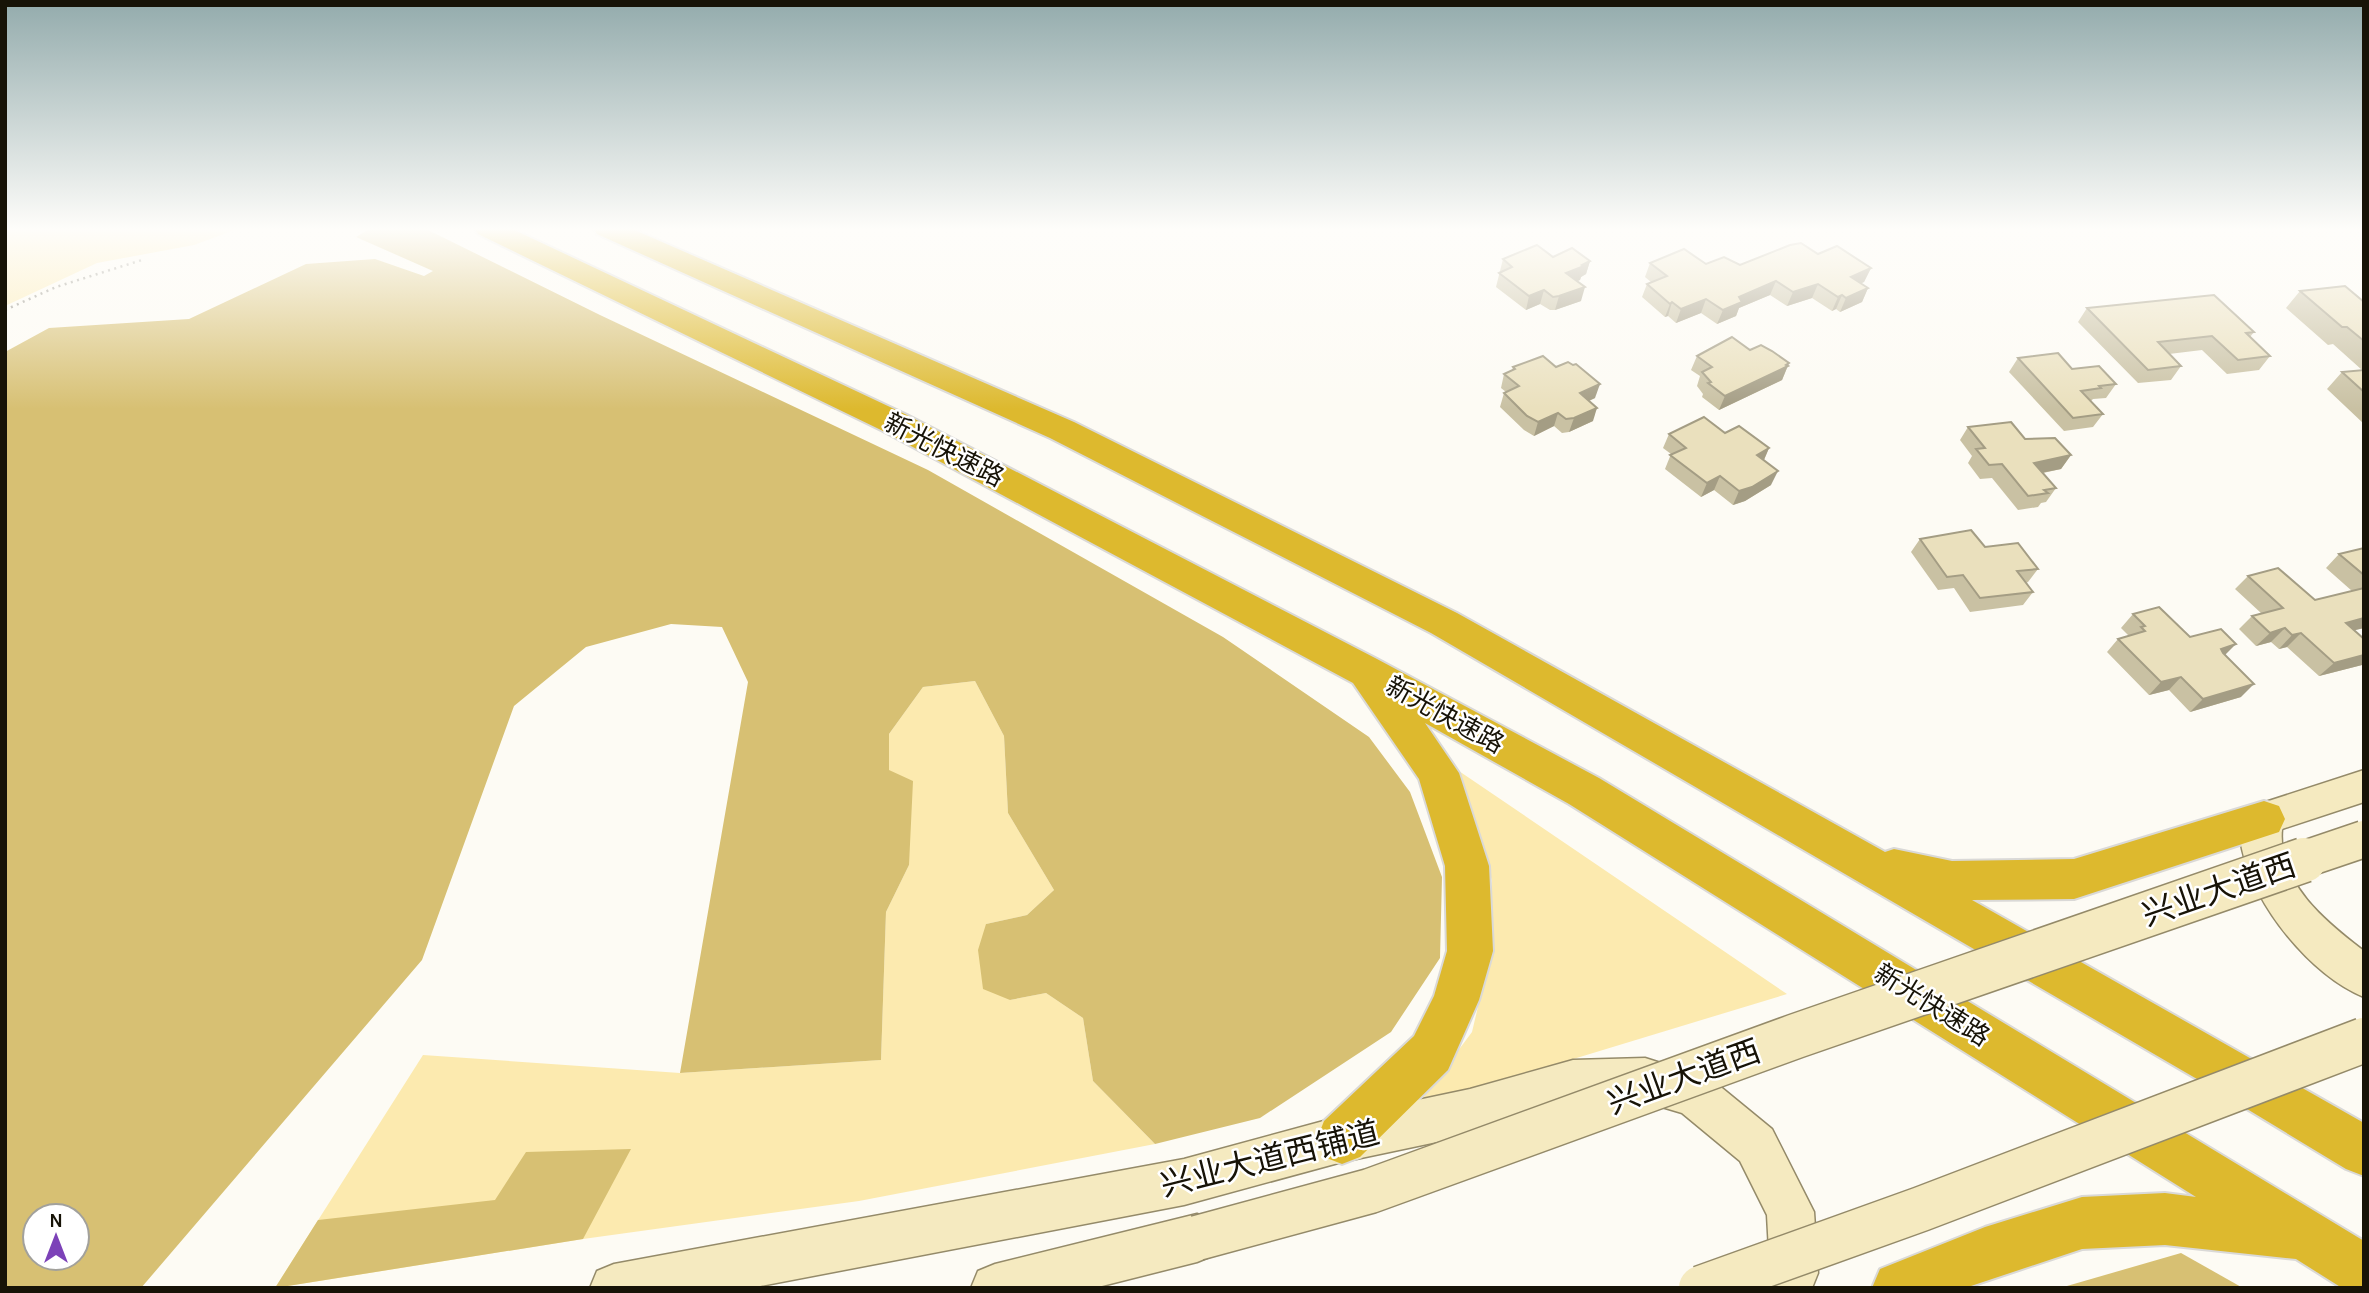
<svg xmlns="http://www.w3.org/2000/svg" width="2369" height="1293" viewBox="0 0 2369 1293" font-family="Karla,'Noto Sans SC',sans-serif">
<rect width="100%" height="100%" fill="#fdfbf4"/>
<!-- green -->
<g fill="#fceaaf">
<path d="M5 228H240L194 245 97 263 5 306Z"/>
<path d="M975 681 1004 736 1008 813 1054 890 1027 915 986 924 1010 1000 1046 993 1083 1018 1093 1081 1155 1144 859 1201 583 1239 275 1288 423 1055 680 1073 881 1060 886 912 909 865 889 770V734L923 687Z"/>
<path d="M1453 767 1787 994 1416 1107 1472 1032 1490 956 1492 881 1477 824Z"/>
</g>
<!-- forest -->
<g fill="#d7c073" fill-rule="evenodd">
<path d="M371 228H424L600 315 928 470 1223 637 1369 737 1410 792 1442 877 1440 958 1391 1032 1260 1118 1155 1144 1093 1081 1083 1018 1046 993 1010 1000 983 989 978 950 986 924 1027 915 1054 890 1008 813 1004 736 975 681 923 687 889 734V770L913 781 909 865 886 912 881 1060 680 1073 748 682 722 627 671 624 586 647 514 706 422 960 141 1288H5V352L49 328 189 319 306 264 375 259 424 276 433 271 356 237ZM35 1216H77V1258H35Z"/>
<path d="M631 1149 583 1239 275 1288 318 1220 495 1200 526 1152Z"/>
<path d="M2181 1253 2243 1288H2060Z"/>
</g>
<g fill="none" stroke-linecap="round" stroke-linejoin="round">
<!-- secondary casing -->
<g stroke="#948a69" stroke-width="3">
<g id="secondary">
<path d="M2364 770V802L2282 829C2277 883 2326 922 2364 951V997C2311 976 2254 905 2242 849 2239 836 2245 819 2250 807Z"/>
<path d="M1645 1058 1711 1079 1772 1129 1814 1212 1818 1273 1812 1288H1762L1770 1269 1767 1215 1740 1161 1682 1113 1645 1102 1573 1104 1470 1135 1342 1162 1184 1205 750 1288H590L597 1271 614 1264 1184 1159 1342 1116 1470 1089 1573 1060Z"/>
<path d="M1197 1214 1214 1221 1221 1238 1214 1255 1197 1262 1094 1288H971L978 1271 995 1264Z"/>
</g>
</g>
<!-- highway casing -->
<g stroke="#dad9d7" stroke-width="4">
<g id="highway">
<path d="M474 228H510L907 415 1377 659 1599 778 2364 1241V1288H2342L2296 1259 2165 1245 2082 1249 1965 1288H1872L1880 1269 1985 1227 2082 1197 2165 1193 2196 1197 1569 804 1425 723 1459 773 1489 866 1493 951 1479 1000 1448 1070 1360 1157 1342 1164 1324 1157 1317 1139 1324 1121 1414 1036 1434 996 1447 951 1445 866 1419 779 1353 683 883 431 478 234Z"/>
<path d="M593 228H630L1074 422 1457 613 1885 852 1894 849 1952 861 2074 859 2264 801 2279 806 2285 819 2279 832 2074 899 1972 900 2364 1123V1176L2346 1169 2209 1086 1431 633 1050 438 597 234Z"/>
</g>
</g>
<!-- path -->
<path stroke="#8b887e" stroke-width="2.5" stroke-dasharray="2 4.5" stroke-linecap="butt" d="M5 310 56 287 142 260"/>
<!-- secondary -->
<use href="#secondary" fill="#f5eac0" fill-rule="evenodd"/>
<!-- highway -->
<use href="#highway" fill="#ddb92e" fill-rule="evenodd"/>
<!-- secondary-bridge-far1 casing -->
<g stroke="#948a69" stroke-width="39" stroke-linecap="butt">
<path id="secondary-bridge-far1" d="M2299 861 2364 839"/>
</g>
<!-- secondary-bridge casing -->
<g stroke="#948a69" stroke-width="47" stroke-linecap="butt">
<g id="secondary-bridge">
<path d="M1197 1238 1370 1191 1796 1036 2304 860"/>
<path d="M1701 1288 1921 1209 2364 1040"/>
</g>
</g>
<!-- secondary-bridge-far1 -->
<use href="#secondary-bridge-far1" stroke="#f5eac0" stroke-width="36"/>
<!-- secondary-bridge -->
<use href="#secondary-bridge" stroke="#f5eac0" stroke-width="44"/>
</g>
<!-- wall -->
<g fill="#c9c1a3">
<path d="M1818 254 1871 268 1864 282 1861 283 1868 288 1862 302 1840 312 1836 309 1832 311 1812 298 1787 306 1770 295 1739 308 1736 316 1717 324 1701 313 1676 323 1668 316 1665 317 1642 297 1647 284 1651 282 1645 277 1650 263 1740 265Z"/>
<path d="M1553 257 1590 261 1586 274 1581 277 1580 280 1577 281 1581 301 1555 310H1550L1540 304 1526 310 1496 287 1503 259Z"/>
<path d="M2300 291 2364 302V424L2327 389 2342 372 2362 370 2333 344 2328 345 2286 308Z"/>
<path d="M2087 308 2254 332 2250 337 2270 356 2259 370 2227 374 2202 350 2169 354 2181 366 2171 380 2138 383 2078 322Z"/>
<path d="M1750 350 1789 363 1782 380 1719 410 1702 397 1703 394 1697 386 1700 376 1691 370 1697 356Z"/>
<path d="M2018 358 2072 369 2116 384 2106 398 2093 399 2091 401 2103 414 2093 427 2064 431 2009 372Z"/>
<path d="M1513 367 1595 398 1589 401 1593 421 1569 432 1562 433 1554 426 1534 436 1524 430 1500 407 1504 393 1506 392 1501 388 1504 374 1512 371Z"/>
<path d="M1968 427 2025 439 2071 455 2061 469 2043 473 2056 488 2046 502 2041 503 2038 507 2018 510 1992 478 1980 479 1968 463 1972 456 1960 440Z"/>
<path d="M1725 433 1769 448 1764 460 1771 485 1745 501 1733 505 1714 490 1701 497 1665 469 1671 454 1663 448 1669 434Z"/>
<path d="M1920 539 1985 547 2038 569 2028 582 2026 583 2033 592 2023 605 1970 612 1954 588 1938 590 1911 552Z"/>
<path d="M2364 548V628L2354 630 2362 665 2319 676 2287 647 2279 649 2271 642 2256 646 2239 629 2252 616 2261 613 2235 589 2248 576 2315 600 2352 591 2326 568 2339 554Z"/>
<path d="M2133 614 2190 637 2226 655 2241 697 2190 712 2169 690 2149 695 2107 652 2118 639 2129 636 2121 628Z"/>
</g>
<!-- shaded-wall -->
<g fill="#a49d84">
<path d="M1590 261 1586 274 1581 277 1580 280 1563 287 1566 273Z"/>
<path d="M1871 268 1864 282 1845 291 1851 277Z"/>
<path d="M1776 281 1770 295 1739 308 1736 316 1717 324 1723 310 1739 297Z"/>
<path d="M1818 284 1812 298 1787 306 1793 292Z"/>
<path d="M1585 287 1581 301 1555 310 1559 296Z"/>
<path d="M1868 288 1862 302 1840 312 1846 298Z"/>
<path d="M1544 290 1540 304 1526 310 1529 296Z"/>
<path d="M1842 295 1836 309 1832 311 1838 297Z"/>
<path d="M1706 299 1701 313 1676 323 1681 309Z"/>
<path d="M1672 302 1668 316 1665 317 1670 304Z"/>
<path d="M1789 363 1782 380 1719 410 1725 396Z"/>
<path d="M1600 384 1595 398 1575 407 1580 393Z"/>
<path d="M1597 408 1593 421 1569 432 1574 418Z"/>
<path d="M1558 413 1554 426 1534 436 1538 422Z"/>
<path d="M1769 448 1763 462 1757 455Z"/>
<path d="M2071 455 2061 469 2025 476 2034 463Z"/>
<path d="M1778 471 1771 485 1745 501 1733 505 1739 491Z"/>
<path d="M1720 476 1714 490 1701 497 1707 483Z"/>
<path d="M2364 618V628L2331 636 2346 623Z"/>
<path d="M2285 628 2271 642 2256 646 2270 633Z"/>
<path d="M2301 633 2287 647 2279 649 2292 635Z"/>
<path d="M2236 644 2223 657 2221 649Z"/>
<path d="M2364 655V664L2362 665 2319 676 2334 663Z"/>
<path d="M2181 677 2169 690 2149 695 2161 682Z"/>
<path d="M2254 684 2241 697 2190 712 2203 699Z"/>
</g>
<!-- building -->
<g fill="#eae0bd" stroke="#a49d84" stroke-width="2">
<path d="M1801 243 1818 254 1837 246 1871 268 1851 277 1868 288 1846 298 1842 295 1838 297 1818 284 1793 292 1776 281 1739 297 1742 302 1723 310 1706 299 1681 309 1672 302 1670 304 1647 284 1667 276 1650 263 1684 249 1706 264 1724 257 1740 265 1790 245Z"/>
<path d="M1537 245 1553 257 1572 248 1590 261 1582 265 1584 266 1566 273 1585 287 1559 296 1553 297 1544 290 1529 296 1499 273 1512 267 1503 259Z"/>
<path d="M2345 286 2364 302V341L2347 327H2342L2300 291Z"/>
<path d="M2214 295 2254 332 2246 333 2270 356 2238 360 2212 336 2158 342 2181 366 2148 370 2087 308Z"/>
<path d="M1732 337 1750 350 1761 345 1772 351 1789 363 1786 365 1788 366 1725 396 1708 383 1711 382 1702 372 1712 367 1697 356Z"/>
<path d="M2058 353 2072 369 2099 366 2116 384 2099 386 2101 388 2081 391 2103 414 2073 418 2018 358Z"/>
<path d="M1543 356 1556 367 1568 362 1573 365 1576 364 1600 384 1580 393 1597 408 1574 418 1566 419 1558 413 1538 422 1527 416 1504 393 1519 386 1504 374 1515 369 1513 367Z"/>
<path d="M2364 370V392L2342 372Z"/>
<path d="M1704 417 1725 433 1739 426 1769 448 1757 455 1778 471 1752 487 1739 491 1720 476 1707 483 1670 455 1686 448 1669 434Z"/>
<path d="M2011 422 2025 439 2055 438 2071 455 2034 463 2056 488 2044 490 2048 493 2028 496 2002 464 1989 465 1976 449 1985 448 1968 427Z"/>
<path d="M1971 530 1985 547 2018 543 2038 569 2017 571 2033 592 1980 598 1963 575 1947 577 1920 539Z"/>
<path d="M2364 548V575L2339 554Z"/>
<path d="M2278 568 2315 600 2364 588V618L2346 623 2364 639V655L2334 663 2301 633 2292 635 2285 628 2270 633 2252 616 2283 608 2248 576Z"/>
<path d="M2159 607 2190 637 2221 629 2236 644 2221 649 2223 653 2254 684 2203 699 2181 677 2161 682 2118 639 2145 631 2141 627 2145 626 2133 614Z"/>
</g>
<!-- sky -->
<linearGradient id="sky" x2="0" y2="1"><stop stop-color="#93abac"/><stop offset="0.56" stop-color="#fefdfa"/><stop offset="1" stop-color="#fefdfa" stop-opacity="0"/></linearGradient>
<rect width="2369" height="409" fill="url(#sky)"/>
<g text-anchor="middle" dominant-baseline="central" stroke-width="5" stroke-linejoin="round" paint-order="stroke">
<!-- street labels -->
<g font-size="26" fill="#171307" stroke="#fff">
<text transform="translate(944 450) rotate(27)">新光快速路</text>
<text transform="translate(1445 715) rotate(29)">新光快速路</text>
<text transform="translate(1932 1005) rotate(32)">新光快速路</text>
</g>
<!-- near-street labels -->
<g font-size="32" fill="#171307" stroke="#fff">
<text transform="translate(2219 890) rotate(-19)">兴业大道西</text>
<text transform="translate(1684 1077) rotate(-20)">兴业大道西</text>
<text transform="translate(1270 1159) rotate(-14)">兴业大道西铺道</text>
</g>
</g>
<!-- border -->
<rect width="2369" height="1293" fill="none" stroke="#171307" stroke-width="14"/>
<!-- north arrow -->
<g transform="translate(56 1237)"><circle r="33" fill="#ffffff" stroke="#a2a19c" stroke-width="2"/>
<path d="M0-5L12 26L0 18L-12 26Z" fill="#7c42b8"/>
<text y="-10" font-size="19" font-weight="bold" text-anchor="middle" fill="#171307">N</text>
</g>
</svg>
